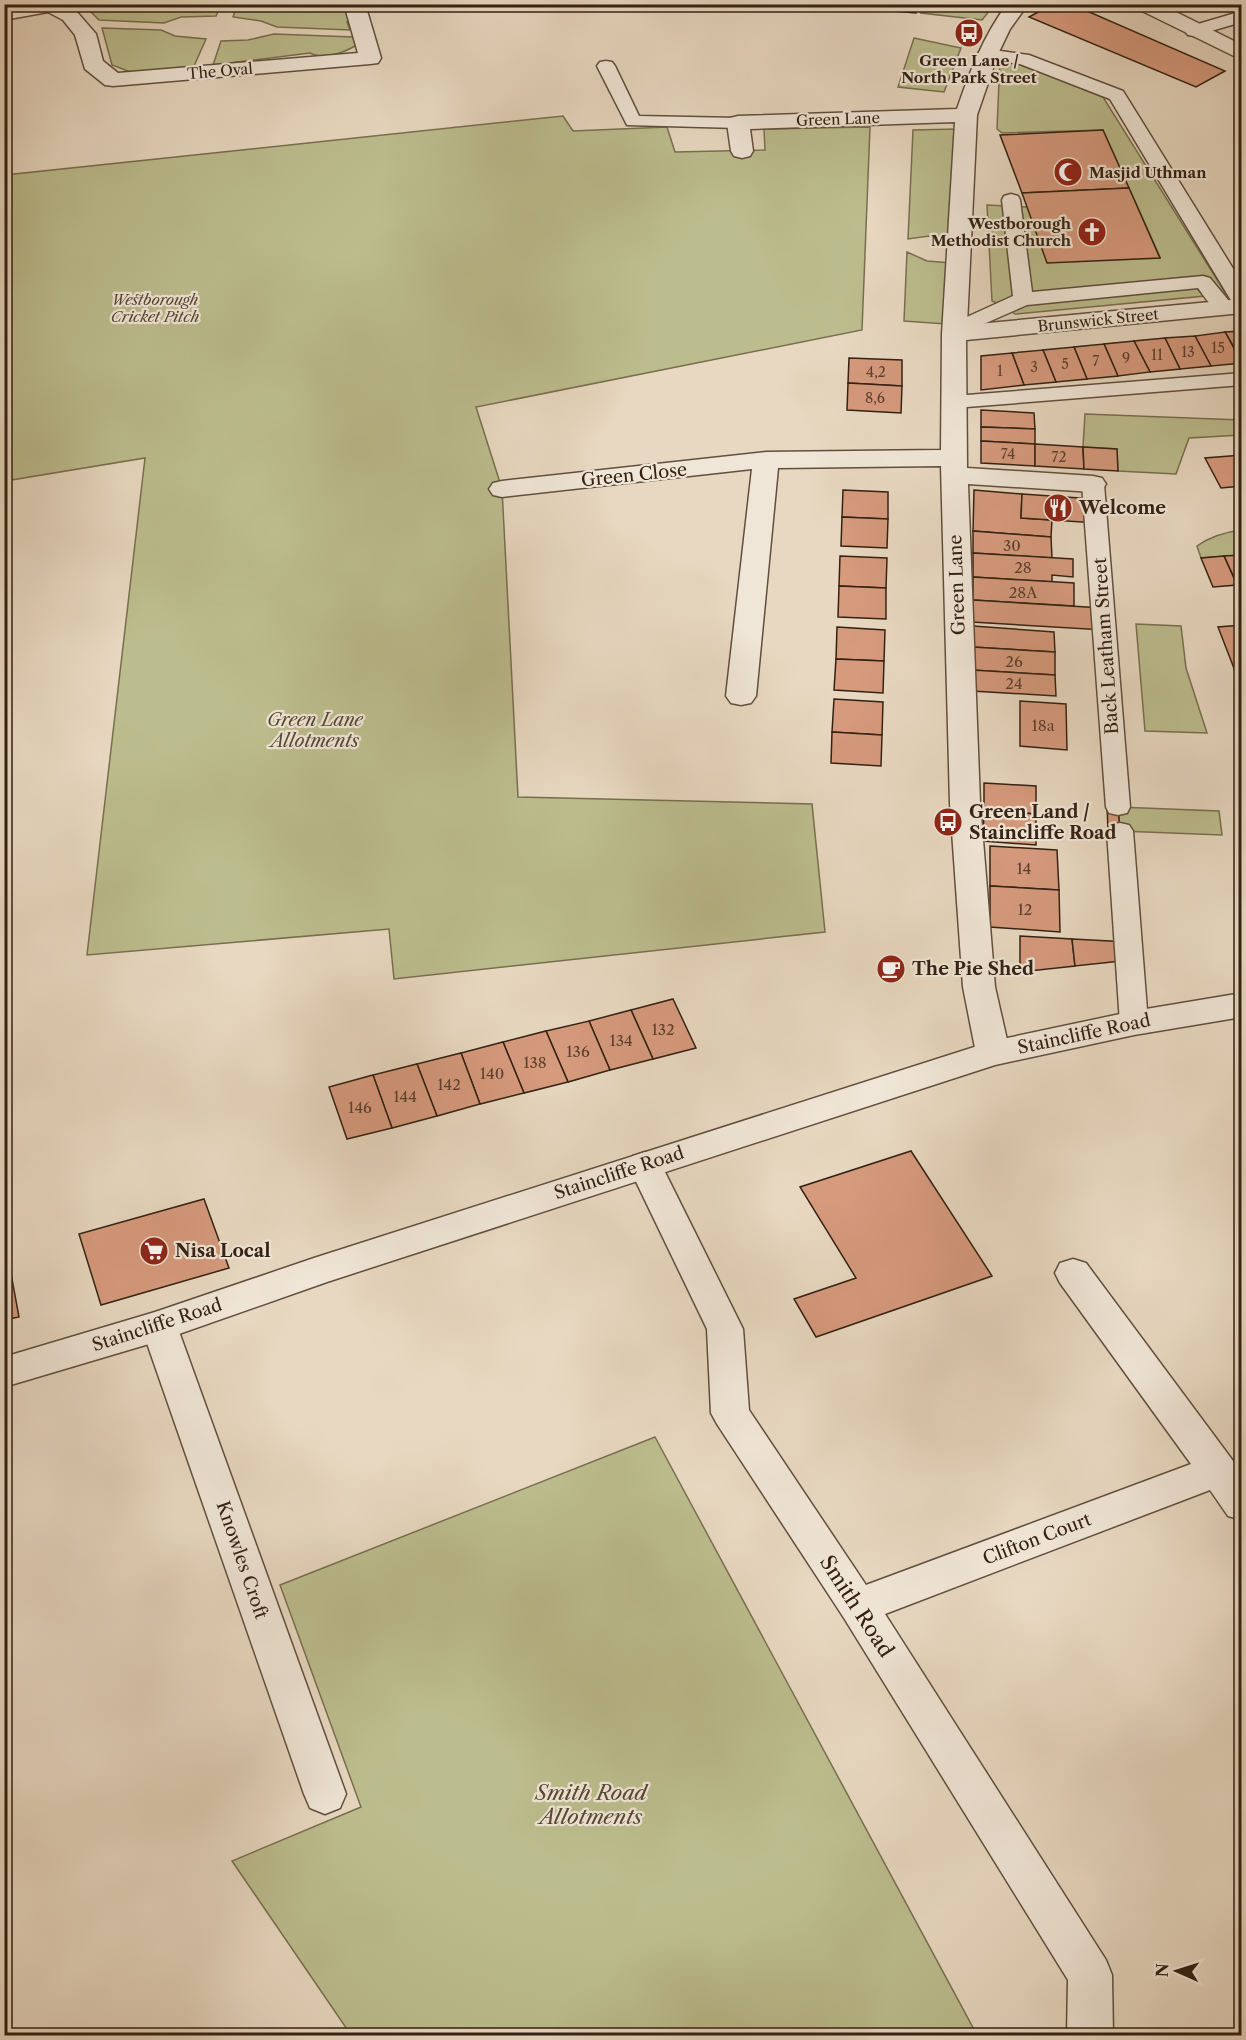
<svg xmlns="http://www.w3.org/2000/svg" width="1246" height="2040" viewBox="0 0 1246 2040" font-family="'Libre Caslon Text',serif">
<rect width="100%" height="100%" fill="#e8d8c1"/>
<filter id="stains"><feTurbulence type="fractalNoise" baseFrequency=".00333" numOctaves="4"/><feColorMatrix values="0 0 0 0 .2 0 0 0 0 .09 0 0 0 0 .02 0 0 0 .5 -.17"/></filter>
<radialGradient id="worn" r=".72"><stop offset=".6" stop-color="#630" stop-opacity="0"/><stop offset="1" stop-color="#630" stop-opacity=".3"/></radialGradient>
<!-- green -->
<g fill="#bcbd8e" stroke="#786f50" stroke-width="1.5">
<path d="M90 4H221V5L216 16 181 17 164 23 99 20 86 7Z"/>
<path d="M348 4 352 18 347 22 350 30 277 27 261 21 233 17 237 5Z"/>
<path d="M924 5V4L994 5 982 20 921 13Z"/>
<path d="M102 28 161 30 175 36 206 39 194 66 133 73 112 65Z"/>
<path d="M274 34 354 37 355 46C343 53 323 60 310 53L213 65 221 41 248 40Z"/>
<path d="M914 38 961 48 944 92 898 87Z"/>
<path d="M1000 58 1021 64 1103 97 1226 294 1015 314 1005 307 992 301 987 205 1027 207 1160 257 1103 130 1002 133 997 129Z"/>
<path d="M563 116 573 131 667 127 675 152 765 150 764 129 870 127 862 330 476 407 502 489 518 797 812 804 825 932 394 979 389 929 87 955 145 458 5 481V175Z"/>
<path d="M958 129 952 239 929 236 908 239 913 130Z"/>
<path d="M907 252 927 261 951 263 946 324 904 321Z"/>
<path d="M1085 414 1241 420V435L1189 438 1176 474 1118 471 1117 449 1083 447Z"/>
<path d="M1241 530V555L1201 558 1197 546C1211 536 1225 532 1241 530Z"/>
<path d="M1136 624 1181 626 1186 668 1207 733 1145 731Z"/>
<path d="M1118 807 1219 811 1222 835 1120 831Z"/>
<path d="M655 1437 977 2035H351L232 1861 361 1807 280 1585Z"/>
</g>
<!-- building -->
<g fill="#d69a7d" stroke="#332113" stroke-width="1.5">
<path d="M883 4H918L916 13 881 10Z"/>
<path d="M1053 4H1071L1225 71 1196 87 1029 17Z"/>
<path d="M1103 130 1129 188 1022 193 1000 135Z"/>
<path d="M1129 188 1160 258 1047 263 1022 193Z"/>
<path d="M1242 331V361L1225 332Z"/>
<path d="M1225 332 1242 363 1211 366 1195 336Z"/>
<path d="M1195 336 1211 366 1180 369 1165 338Z"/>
<path d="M1165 338 1180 369 1150 372 1134 341Z"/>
<path d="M1134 341 1150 372 1118 376 1104 344Z"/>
<path d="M1104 344 1118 376 1087 379 1074 347Z"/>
<path d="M1074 347 1087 379 1056 382 1043 350Z"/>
<path d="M1043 350 1056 382 1024 385 1012 353Z"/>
<path d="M1012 353 1024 385 981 390V356Z"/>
<path d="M849 358 902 360V386L848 383Z"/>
<path d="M848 383 902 386 901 413 847 410Z"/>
<path d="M981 410 1034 413 1035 429 981 427Z"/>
<path d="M981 427 1035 429V444L981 441Z"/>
<path d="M981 441 1035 444V466L981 463Z"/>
<path d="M1035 444 1083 447 1084 469 1035 466Z"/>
<path d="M1083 447 1117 449 1118 471 1084 469Z"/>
<path d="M1242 455V486L1221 488 1205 458Z"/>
<path d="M843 490 888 492V519L842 517Z"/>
<path d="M974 490 1022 494 1021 518 1052 520 1051 537 973 531Z"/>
<path d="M1022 494 1094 499 1097 523 1021 518Z"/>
<path d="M842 517 888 519 887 548 841 546Z"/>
<path d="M973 531 1051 537 1052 558 973 553Z"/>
<path d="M973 553 1073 559V577L1052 575V582L973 577Z"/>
<path d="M1242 555V595L1224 556Z"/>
<path d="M840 556 887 558 886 588 839 586Z"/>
<path d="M1224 556 1237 585 1213 587 1201 558Z"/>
<path d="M973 577 1074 583V606L973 600Z"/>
<path d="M839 586 886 588V619L838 617Z"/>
<path d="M973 600 1103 608 1104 630 972 622Z"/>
<path d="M1242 625V689L1218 627Z"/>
<path d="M973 626 1054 632 1055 652 972 647Z"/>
<path d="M837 627 885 630 884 661 836 659Z"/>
<path d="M972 647 1055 652V675L972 670Z"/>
<path d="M836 659 884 661 883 693 834 690Z"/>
<path d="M972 670 1055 675 1056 696 972 691Z"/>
<path d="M834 699 883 702 882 735 832 732Z"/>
<path d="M1020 701 1066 704 1067 750 1020 746Z"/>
<path d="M832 732 882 735 881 766 831 763Z"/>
<path d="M984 783 1036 786V814L984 810Z"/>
<path d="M1107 806 1118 807 1120 831 1108 830Z"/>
<path d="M984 810 1036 814V845L983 841Z"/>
<path d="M990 846 1057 850 1059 890 990 886Z"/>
<path d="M990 886 1059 890 1060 932 990 927Z"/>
<path d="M1020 936 1072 939 1075 966 1020 972Z"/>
<path d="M1072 939 1129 942 1130 960 1075 966Z"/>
<path d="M673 999 696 1048 653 1059 631 1010Z"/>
<path d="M631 1010 653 1059 610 1070 589 1021Z"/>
<path d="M589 1021 610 1070 568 1082 546 1031Z"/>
<path d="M546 1031 568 1082 524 1093 503 1042Z"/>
<path d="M503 1042 524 1093 480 1104 461 1053Z"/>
<path d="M461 1053 480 1104 437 1116 417 1064Z"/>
<path d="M417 1064 437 1116 392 1128 373 1075Z"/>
<path d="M373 1075 392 1128 347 1139 329 1087Z"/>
<path d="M911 1151 992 1276 816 1337 794 1299 856 1278 800 1187Z"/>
<path d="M204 1199 229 1268 101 1305 79 1234Z"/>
<path d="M7 1252 19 1317 4 1320V1253Z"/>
</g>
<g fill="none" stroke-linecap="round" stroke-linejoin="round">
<!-- service casing -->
<g stroke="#604f3e" stroke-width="3">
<g id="service">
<path d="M1242 11V22L1194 36 1188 35 1185 31 1188 27Z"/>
<path d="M987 49 1029 55 1123 91 1242 283V308L1235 306 1232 302 1110 99 1020 64 981 58 978 54 981 50Z"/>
<path d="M606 61 612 62 615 66 639 116 738 118 744 119 747 123 744 127 738 128 627 125 597 66 600 62Z"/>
<path d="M1011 194 1018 196 1020 200 1032 292 1203 276 1210 278 1234 307 1231 311C1215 315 1207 300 1198 288L1027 305 961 334H947L944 330 947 326 1013 296 1002 200 1004 196Z"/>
<path d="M1242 373V385L954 408 947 406 944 402 947 398 954 396Z"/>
<path d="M1093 477 1101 479 1104 484 1130 807 1127 813 1118 815 1109 813 1106 807 1082 484 1085 479Z"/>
<path d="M1120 823 1129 825 1133 831 1148 1023 1144 1030 1134 1033 1124 1030 1120 1023 1107 831 1111 825Z"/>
</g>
</g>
<!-- minor casing -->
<g stroke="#604f3e" stroke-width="3">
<g id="minor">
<path d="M21 4H66L77 12 96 34 103 61 118 73 358 53 344 4H365L381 58 378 63 370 64 113 86 105 85 85 69 75 35 63 20 48 12 4 20V8Z"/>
<path d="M1007 4H1028L1010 29 998 54 977 115 967 325 1242 299V313L966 340 967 468 1093 476 1102 478 1106 484 1102 490 1093 492 968 484 980 803 995 987 1010 1053 1005 1062 993 1065 981 1062 976 1053 963 987 950 803 941 466 778 468 756 696 751 703 741 705 731 703 726 696 752 469 502 497 493 495 489 489 493 483 502 481 766 452 941 450 942 334 955 122 750 129 753 151 750 156 742 158 734 156 731 151 727 123 730 118 738 116 957 109C970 71 983 37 1007 4Z"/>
<path d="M1133 4H1160L1242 45V60L1136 8Z"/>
<path d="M645 1152 657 1156 743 1329 749 1410 866 1585 1191 1464 1060 1283 1055 1273 1060 1263 1073 1259 1086 1263 1242 1473V1520L1228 1516 1210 1490 885 1614 1106 1960 1112 1975 1113 2036H1067L1068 1980 844 1618 717 1424 711 1413 707 1329 628 1165 633 1156Z"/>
<path d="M159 1311 172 1316 177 1326 346 1794 340 1808 325 1814 310 1808 304 1794 141 1326 146 1316Z"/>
</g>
</g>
<!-- tertiary casing -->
<g stroke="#604f3e" stroke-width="3">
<path id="tertiary" d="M1242 993V1017L1134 1035 995 1065 327 1282 159 1341 4 1387V1357L155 1312 314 1258 993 1041 1134 1011Z"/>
</g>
<!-- service -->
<use href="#service" fill="#f0e6d7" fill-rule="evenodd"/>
<!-- minor -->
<use href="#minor" fill="#f0e6d7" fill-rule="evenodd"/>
<!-- tertiary -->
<use href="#tertiary" fill="#f0e6d7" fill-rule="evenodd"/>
</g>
<!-- icons -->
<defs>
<g id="bus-disc" transform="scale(1.5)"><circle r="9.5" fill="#8f2418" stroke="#f0e6d7"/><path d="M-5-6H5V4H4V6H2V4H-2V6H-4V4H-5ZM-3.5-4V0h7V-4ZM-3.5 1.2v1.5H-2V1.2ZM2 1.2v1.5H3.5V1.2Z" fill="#fff"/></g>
<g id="mosque-disc" transform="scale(1.5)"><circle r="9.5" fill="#8f2418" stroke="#f0e6d7"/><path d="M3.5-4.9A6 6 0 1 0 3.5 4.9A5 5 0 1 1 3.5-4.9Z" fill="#fff"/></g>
<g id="church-disc" transform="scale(1.5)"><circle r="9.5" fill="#8f2418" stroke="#f0e6d7"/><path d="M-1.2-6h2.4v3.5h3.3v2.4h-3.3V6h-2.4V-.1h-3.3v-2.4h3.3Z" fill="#fff"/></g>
<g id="restaurant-disc" transform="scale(1.5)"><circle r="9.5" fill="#8f2418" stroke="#f0e6d7"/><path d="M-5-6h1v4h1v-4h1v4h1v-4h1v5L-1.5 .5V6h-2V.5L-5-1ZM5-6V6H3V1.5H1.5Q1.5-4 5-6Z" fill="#fff"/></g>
<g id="cafe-disc" transform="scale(1.5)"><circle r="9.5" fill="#8f2418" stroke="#f0e6d7"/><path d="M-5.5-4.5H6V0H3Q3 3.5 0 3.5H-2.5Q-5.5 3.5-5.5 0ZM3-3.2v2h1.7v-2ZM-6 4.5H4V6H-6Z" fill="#fff"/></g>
<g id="supermarket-disc" transform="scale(1.5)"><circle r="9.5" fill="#8f2418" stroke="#f0e6d7"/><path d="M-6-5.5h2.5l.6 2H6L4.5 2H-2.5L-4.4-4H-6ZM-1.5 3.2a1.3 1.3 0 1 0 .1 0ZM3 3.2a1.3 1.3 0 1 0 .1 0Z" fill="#fff"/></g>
</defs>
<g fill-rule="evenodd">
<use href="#bus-disc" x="969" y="33"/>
<use href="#mosque-disc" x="1068" y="172"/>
<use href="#church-disc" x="1092" y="232"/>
<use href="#restaurant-disc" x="1058" y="508"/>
<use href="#bus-disc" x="948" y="822"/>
<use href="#cafe-disc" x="891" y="969"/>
<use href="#supermarket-disc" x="154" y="1251"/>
</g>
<g text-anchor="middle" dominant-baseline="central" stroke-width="4.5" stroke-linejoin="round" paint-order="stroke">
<!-- far-number labels -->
<g font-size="14" fill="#5c3f2e">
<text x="1218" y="348">15</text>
<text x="1188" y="352">13</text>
<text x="1157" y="355">11</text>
<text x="1126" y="358">9</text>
<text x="1096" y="361">7</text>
<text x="1065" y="364">5</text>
<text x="1034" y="367">3</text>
<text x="1000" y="371">1</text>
<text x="876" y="372">4,2</text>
<text x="875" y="398">8,6</text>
<text x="1008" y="454">74</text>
<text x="1059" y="457">72</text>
</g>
<!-- far-poi labels -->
<g font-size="15" font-weight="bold" fill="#332113" stroke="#f0e6d7">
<text x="969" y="60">Green Lane /<tspan x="969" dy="17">North Park Street</tspan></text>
<text x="1089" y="172" text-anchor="start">Masjid Uthman</text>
<text x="1071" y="223" text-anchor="end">Westborough<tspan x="1071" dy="17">Methodist Church</tspan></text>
</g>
<!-- far-street labels -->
<g font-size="15" fill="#332113" stroke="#f0e6d7">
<text transform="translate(220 71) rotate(-5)">The Oval</text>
<text transform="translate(838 119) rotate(-2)">Green Lane</text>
<text transform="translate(1098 320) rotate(-6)">Brunswick Street</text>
</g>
<!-- far-park labels -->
<g font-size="15" font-style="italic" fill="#554832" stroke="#f0e6d7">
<text x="155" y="299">Westborough<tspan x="155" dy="17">Cricket Pitch</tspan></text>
</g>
<!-- number labels -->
<g font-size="15" fill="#5c3f2e">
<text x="1012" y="545">30</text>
<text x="1023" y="567">28</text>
<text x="1023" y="592">28A</text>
<text x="1014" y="661">26</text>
<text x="1014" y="683">24</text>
<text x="1043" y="725">18a</text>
<text x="1024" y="868">14</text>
<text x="1025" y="909">12</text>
<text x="663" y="1029">132</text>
<text x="621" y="1040">134</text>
<text x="578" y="1051">136</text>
<text x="535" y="1062">138</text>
<text x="492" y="1073">140</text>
<text x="449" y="1084">142</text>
<text x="405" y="1096">144</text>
<text x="360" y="1107">146</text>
</g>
<!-- street labels -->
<g font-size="18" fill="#332113" stroke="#f0e6d7">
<text transform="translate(634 475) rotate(-6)">Green Close</text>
<text transform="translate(957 585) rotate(-92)">Green Lane</text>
<text transform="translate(1106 646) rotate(-94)">Back Leatham Street</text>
<text transform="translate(1084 1034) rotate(-12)">Staincliffe Road</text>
<text transform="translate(619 1173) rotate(-18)">Staincliffe Road</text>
<text transform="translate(157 1325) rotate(-18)">Staincliffe Road</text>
<text transform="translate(1037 1539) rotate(-21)">Clifton Court</text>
<text transform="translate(242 1560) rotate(71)">Knowles Croft</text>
</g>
<!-- poi labels -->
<g font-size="18" font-weight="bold" fill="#332113" stroke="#f0e6d7" text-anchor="start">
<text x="1079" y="508">Welcome</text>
<text x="969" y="812">Green Land /<tspan x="969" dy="21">Staincliffe Road</tspan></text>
<text x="912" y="969">The Pie Shed</text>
<text x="175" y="1251">Nisa Local</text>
</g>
<!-- park labels -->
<g font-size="18" font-style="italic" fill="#554832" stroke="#f0e6d7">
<text x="315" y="720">Green Lane<tspan x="315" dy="21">Allotments</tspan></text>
</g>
<!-- near-street labels -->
<g font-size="21" fill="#332113" stroke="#f0e6d7">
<text transform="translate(857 1606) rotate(57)">Smith Road</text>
</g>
<!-- near-park labels -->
<g font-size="21" font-style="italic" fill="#554832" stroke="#f0e6d7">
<text x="591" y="1792">Smith Road<tspan x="591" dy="24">Allotments</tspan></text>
</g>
</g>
<!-- margin -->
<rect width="1246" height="2040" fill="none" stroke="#e8d8c1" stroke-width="24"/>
<rect x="6" y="6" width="1234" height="2028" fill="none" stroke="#332113" stroke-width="3"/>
<rect x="12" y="12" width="1222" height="2016" fill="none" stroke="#332113" stroke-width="1.5"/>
<!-- north arrow -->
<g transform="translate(1177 1971) rotate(273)" stroke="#f0e6d7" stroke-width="4.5" paint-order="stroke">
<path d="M0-4.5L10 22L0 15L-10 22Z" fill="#332113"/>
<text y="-9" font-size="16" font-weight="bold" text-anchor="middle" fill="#332113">N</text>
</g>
<rect width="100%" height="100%" filter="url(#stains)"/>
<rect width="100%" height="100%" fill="url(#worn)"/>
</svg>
